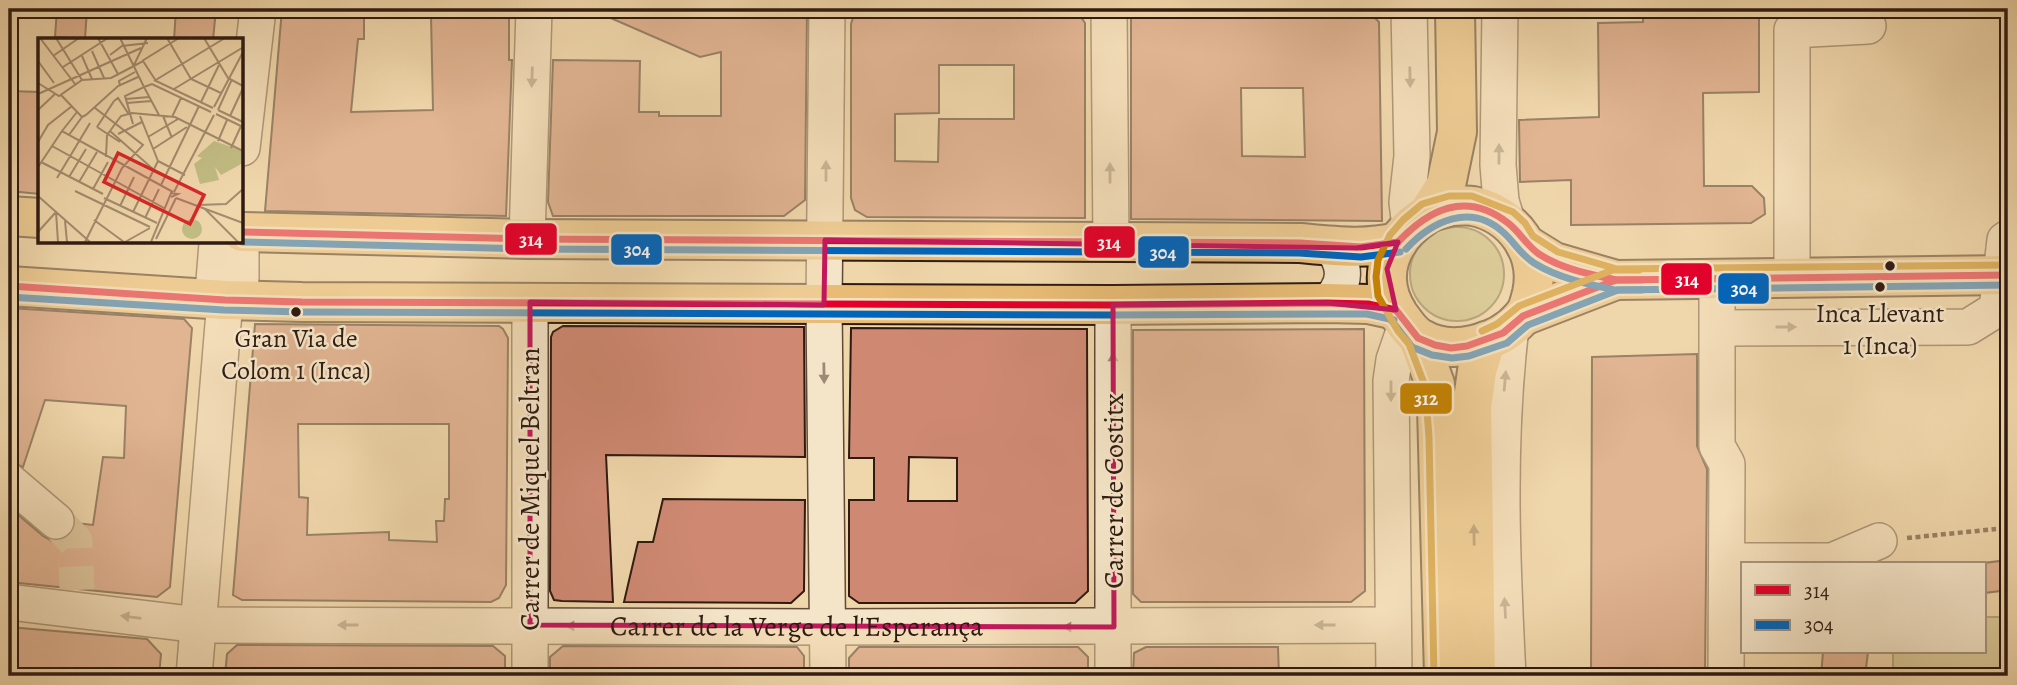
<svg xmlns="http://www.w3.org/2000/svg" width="2017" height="685" viewBox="0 0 2017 685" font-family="Alegreya,serif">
<rect width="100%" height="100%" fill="#f0d7ab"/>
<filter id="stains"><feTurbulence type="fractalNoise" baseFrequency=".00286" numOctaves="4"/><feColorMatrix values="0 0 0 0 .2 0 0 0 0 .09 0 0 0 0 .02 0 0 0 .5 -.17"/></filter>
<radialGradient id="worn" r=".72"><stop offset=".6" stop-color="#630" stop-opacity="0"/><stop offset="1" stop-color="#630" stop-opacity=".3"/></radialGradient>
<!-- green -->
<g fill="#c1bc83" stroke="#786c4a" stroke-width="2">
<circle cx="1457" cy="274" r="47"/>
<path d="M1984 617H2008V676H1893V652H1984Z"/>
</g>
<!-- building -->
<g fill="#cf8973" stroke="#2f1b12" stroke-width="2" fill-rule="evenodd">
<path d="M57 9H87L85 39 55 37Z"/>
<path d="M176 9H216L213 40H174Z"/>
<path d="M282 9H364V39H358L351 112 433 110 431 16H439V9H509V60H512L506 216 265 211Z"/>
<path d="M590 9H807L805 200 784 216H553L548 202 553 60 640 61 639 112H659V116H721V52L700 57Z"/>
<path d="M1643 9H1759V92L1703 93 1704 186H1752L1764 198 1765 214 1751 223 1571 225V180L1520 182 1519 120 1599 117 1598 23 1643 22Z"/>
<path d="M1369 12 1379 22 1382 221 1131 219V18L1141 13ZM1241 88H1303L1305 157 1242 156Z"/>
<path d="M854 14H1079L1085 23V218L867 217 855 210 851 198V24ZM939 65H1014V119H939L938 162 895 161V114L939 113Z"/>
<path d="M9 91 40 92V194L9 191Z"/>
<path d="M9 308 184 319 192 328 170 587 157 597 9 582V507L43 536 52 541 62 540 71 535 76 523 93 525 103 457 124 458 126 406 45 400 23 467 9 461Z"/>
<path d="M255 324 499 326 503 329 508 338 506 585 499 598 491 602 242 600 233 595ZM298 424H449V499H445L444 521H436L437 542 389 540V532L307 535 308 498 299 497Z"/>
<path d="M563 326 804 327 805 457 606 455 613 602 562 601 554 600 550 591 551 337 553 332Z"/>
<path d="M851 328 1087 329 1088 591 1075 603H859L849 596V500H874V458H849ZM909 457 957 458V501H908Z"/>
<path d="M1364 329 1365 591 1351 602H1141L1133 594V330Z"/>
<path d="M1697 354V446L1707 469 1705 676H1591L1592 357Z"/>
<path d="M663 499 805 500 804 591 791 603 624 602 638 542H653Z"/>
<path d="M2008 560V590L1984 593V563Z"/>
<path d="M9 627 147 639 161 654 159 676H9Z"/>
<path d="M237 645 493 646 505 656V676H225L227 654Z"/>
<path d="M563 646 797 647 804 656V676H550V657Z"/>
<path d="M859 647H1078L1088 657V676H849V658Z"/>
<path d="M1146 647H1278L1279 676H1133L1134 653Z"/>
<path d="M1823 652H1868L1865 676H1821Z"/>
</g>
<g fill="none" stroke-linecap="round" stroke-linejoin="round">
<!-- minor-tunnel -->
<path stroke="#c9b18c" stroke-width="35" stroke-dasharray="35 18" stroke-linecap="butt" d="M56 521 75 541 77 590"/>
<!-- minor casing -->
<g stroke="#5f4a38" stroke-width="38">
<g id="minor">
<path d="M827 9 824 305 828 676"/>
<path d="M1109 9 1111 241"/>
<path d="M1409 9 1412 156 1407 202 1410 227"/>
<path d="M1500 9 1498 165 1501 201 1507 221"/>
<path d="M242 148 258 9"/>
<path d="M527 239 534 9"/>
<path d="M220 242 217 244 214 281 225 300"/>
<path d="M1792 277V30L1868 26"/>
<path d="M1717 279V446L1727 464 1726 676"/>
<path d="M1327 303C1347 284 1347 266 1330 245"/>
<path d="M1113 305V676"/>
<path d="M1718 328 1968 327 1997 309 2005 240 2008 238"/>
<path d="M9 481 56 521"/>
<path d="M1727 561H1832L1879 541"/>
<path id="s1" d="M9 602 199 625 827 627 1393 625"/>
<path d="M194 676 225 300 241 278V245L238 242"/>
<path d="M530 676V302"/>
<path d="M1394 676 1391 381 1394 360 1406 325"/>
<path d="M1508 676C1502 560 1497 443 1511 327"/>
</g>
</g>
<!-- major casing -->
<g stroke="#2f1b12" stroke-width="42">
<g id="major">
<path d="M9 216 40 218"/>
<path d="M242 232 527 239 1300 243C1333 246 1365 250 1398 242"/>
<path d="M1525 244 1554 262 1616 280 2008 275"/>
<path d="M9 286 225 300 302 302 1113 305 1327 303 1368 304 1396 310"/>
<path d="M1523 316 1616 280"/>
</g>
</g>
<!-- highway casing -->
<g stroke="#2f1b12" stroke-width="42">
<g id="highway">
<path d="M1451 206C1458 206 1466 205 1473 206 1513 214 1541 252 1532 293 1530 301 1528 311 1522 317 1499 344 1451 357 1420 338 1411 333 1405 323 1399 315 1374 277 1390 238 1426 215 1433 210 1443 209 1451 206Z"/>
<path d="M1428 213 1446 185 1457 132 1455 9"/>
<path d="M1418 338 1435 384 1437 407 1444 676"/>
<path d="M1476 676 1472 407 1477 371 1486 341"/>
</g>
</g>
<!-- path -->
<path stroke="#2f1b12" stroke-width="4.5" stroke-dasharray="5 3.5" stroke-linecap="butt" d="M1907 538 1996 529"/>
<!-- minor -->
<use href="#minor" stroke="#f5e5c8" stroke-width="35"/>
<!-- major -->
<use href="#major" stroke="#e8bc76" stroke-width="38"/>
<!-- highway -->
<use href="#highway" stroke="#e8bc76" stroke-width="38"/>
<!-- bus-1 casing -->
<g stroke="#f5e5c8" stroke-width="12">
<g id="bus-1">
<path d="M242 232 527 239 1300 243 1361 247 1398 242"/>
<path d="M1398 242C1430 208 1467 191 1508 223 1520 232 1526 245 1539 254 1562 269 1589 274 1616 280L2008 275"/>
<path d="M9 286 225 300 302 302 1113 305 1327 303 1368 304 1396 310"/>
<path d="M1396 310 1418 338 1435 345 1451 348 1467 346 1503 333 1523 316 1616 280H1642"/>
</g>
</g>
<!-- bus-2 casing -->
<g stroke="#f5e5c8" stroke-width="12">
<g id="bus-2">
<path d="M242 242 527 249 1299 253 1361 257 1400 252"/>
<path d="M1406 249C1432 221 1471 202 1504 233 1515 243 1520 254 1534 263 1558 278 1587 284 1615 290L2008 285"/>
<path d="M9 297 224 310 302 312 1113 315 1327 314H1367L1394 320"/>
<path d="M1388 316 1412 347 1432 355 1452 358 1469 356 1507 343 1528 325 1618 290H1642"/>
</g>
</g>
<!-- bus-3 casing -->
<g stroke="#f5e5c8" stroke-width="12">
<g id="bus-3">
<path d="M1482 331 1497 324 1519 306 1613 270H1639"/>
<path d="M1434 676 1429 437 1425 386 1409 344 1398 331 1378 296 1376 277 1378 260 1390 235 1403 220 1422 204 1449 196H1472L1513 212 1525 223 1533 236 1558 252 1617 269 2008 265"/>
</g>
</g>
<!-- bus-1 -->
<use href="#bus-1" stroke="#e4002b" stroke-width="7"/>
<!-- bus-2 -->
<use href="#bus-2" stroke="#0065bd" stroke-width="7"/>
<!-- bus-3 -->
<use href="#bus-3" stroke="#c58304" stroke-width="7"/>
</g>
<!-- one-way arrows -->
<defs><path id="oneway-solid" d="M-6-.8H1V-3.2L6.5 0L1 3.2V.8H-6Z" transform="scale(1.75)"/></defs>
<g fill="#9c8a76">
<use href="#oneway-solid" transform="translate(532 77) rotate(92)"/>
<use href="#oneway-solid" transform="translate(1410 77) rotate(89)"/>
<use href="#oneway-solid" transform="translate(1499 154) rotate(-90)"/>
<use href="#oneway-solid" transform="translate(826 171) rotate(-90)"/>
<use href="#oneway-solid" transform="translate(1110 173) rotate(-90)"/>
<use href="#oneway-solid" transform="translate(1786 327)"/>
<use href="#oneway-solid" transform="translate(1113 363) rotate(-90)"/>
<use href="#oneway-solid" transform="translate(824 373) rotate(89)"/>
<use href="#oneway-solid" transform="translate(1505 381) rotate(-85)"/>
<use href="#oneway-solid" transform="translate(1391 391) rotate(90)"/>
<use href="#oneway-solid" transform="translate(1505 608) rotate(-93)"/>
<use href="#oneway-solid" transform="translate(131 617) rotate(-173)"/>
<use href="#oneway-solid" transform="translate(348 625) rotate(-180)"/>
<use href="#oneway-solid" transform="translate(1325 625) rotate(180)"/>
<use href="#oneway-solid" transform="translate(576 626) rotate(-180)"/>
<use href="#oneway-solid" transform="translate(1073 627) rotate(180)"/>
</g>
<use fill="#8c6c44" href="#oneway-solid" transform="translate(1474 535) rotate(-91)"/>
<!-- marked area -->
<path d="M0 0H2017V685H0ZM825 240 1356 248 1398 242 1387 269 1396 310 1327 303 1113 305 1114 627 530 625V302L824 305Z" fill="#f0d7ab" fill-opacity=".55" fill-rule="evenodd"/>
<path fill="none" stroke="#c2185b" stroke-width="5" stroke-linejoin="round" d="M825 240 1356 248 1398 242 1387 269 1396 310 1327 303 1113 305 1114 627 530 625V302L824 305Z"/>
<!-- markers -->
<g fill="#2f1b12" stroke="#f5e5c8" stroke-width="2.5">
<circle cx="1890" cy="266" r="6"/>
<circle cx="1880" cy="287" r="6"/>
<circle cx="296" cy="312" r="6"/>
</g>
<g text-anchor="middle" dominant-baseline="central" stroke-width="5" stroke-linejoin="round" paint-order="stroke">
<!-- bus labels -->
<g font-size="26" fill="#2f1b12" stroke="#f5e5c8">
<text x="1880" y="313">Inca Llevant<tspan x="1880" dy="32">1 (Inca)</tspan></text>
<text x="296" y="338">Gran Via de<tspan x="296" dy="32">Colom 1 (Inca)</tspan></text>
</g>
<!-- street labels -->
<g font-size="28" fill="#2f1b12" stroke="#f5e5c8">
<text transform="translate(530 489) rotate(-90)">Carrer de Miquel Beltran</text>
<text transform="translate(1114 491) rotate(-90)">Carrer de Costitx</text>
<text stroke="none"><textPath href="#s1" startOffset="789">Carrer de la Verge de l'Esperança</textPath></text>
</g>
</g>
<!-- overview -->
<g transform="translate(38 38)">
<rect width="205" height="205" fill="#f0d7ab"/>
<path d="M176 103 205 113V125L183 137 177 129 181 142 162 146 156 126 164 120 159 118ZM144 191a10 10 0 1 1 20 0a10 10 0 1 1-20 0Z" fill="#c1bc83"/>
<path fill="none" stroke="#a38c6e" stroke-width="2" d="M2 0 37 46M18 0 44 42M60 0 80 36M82 0 106 49 114 46 173 74M129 0 153 41 183 55M166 0 190 40 205 48M54 13 66 40M72 17 84 8 110 5M15 18 41 0M44 18 54 41M0 23 16 45M104 23 141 0M96 27 109 0M25 29 70 0M94 29 105 23 118 43 175 70M116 43 187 0M0 45 21 58 44 42 73 40 94 29M82 47 81 43 97 34M136 51 204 10M0 56 103 10M23 57 44 79 48 77M88 61 111 59M76 63 80 60 90 75M163 64 181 27M89 65 113 63M176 69 205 14M0 72 17 56M180 72 194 41M180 72 205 84M178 76 205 89M48 77 80 48 100 39M102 78 120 123M125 78 134 100M192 78 205 50M134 79 143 60M95 86 87 58 106 49 121 77M59 89 76 63M59 89 82 104M24 93 39 74M72 93 116 132 140 144M80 96 104 84M31 97 44 79M69 97 83 78 94 75 137 79 205 113M110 99 140 81M180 103 189 82M0 104 10 87 34 68M14 108 126 170M193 110 203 88M115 111 149 89M68 119 69 97M120 123 147 137M3 124 65 156M0 129 24 93 135 154M31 139 48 111M19 140 52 85M41 144 59 114M123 147 161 68M55 151 70 124M37 153 112 189M136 154 176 77M0 158 52 204M66 160 119 185M138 160 205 185M160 167 188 166 205 151M82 168 96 139M167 171 200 204M18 174 20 204M95 174 120 123M107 180 121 151M56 182 86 204M27 183 29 204M0 194 18 174M118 201 138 160M47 204 84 130 105 107 57 70M87 204 112 190M113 204 133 155 140 156 133 159"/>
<path fill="#d62828" fill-opacity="0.15" stroke="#d62828" stroke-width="3.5" d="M80 115 166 157 152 186 66 144Z"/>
<rect width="205" height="205" fill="none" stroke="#2f1b12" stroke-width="3.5"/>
</g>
<g stroke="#f5e5c8" stroke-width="2.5">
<rect x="504" y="222" width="54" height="34" rx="7" fill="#e4002b"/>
<rect x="1083" y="225" width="53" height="34" rx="7" fill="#e4002b"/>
<rect x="610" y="233" width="53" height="33" rx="7" fill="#0065bd"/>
<rect x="1137" y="235" width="53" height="34" rx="7" fill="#0065bd"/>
<rect x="1660" y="262" width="53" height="34" rx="7" fill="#e4002b"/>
<rect x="1717" y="272" width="53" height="33" rx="7" fill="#0065bd"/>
<rect x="1399" y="382" width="54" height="33" rx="7" fill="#c58304"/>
</g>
<g font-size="19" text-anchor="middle" font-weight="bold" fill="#fff">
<text x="531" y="246">314</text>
<text x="1109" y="249">314</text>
<text x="637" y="256">304</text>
<text x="1163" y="259">304</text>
<text x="1687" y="286">314</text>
<text x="1744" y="295">304</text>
<text x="1426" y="405">312</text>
</g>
<!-- margin -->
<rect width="2017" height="685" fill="none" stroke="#f0d7ab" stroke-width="35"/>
<rect x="10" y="10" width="1996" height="664" fill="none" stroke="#2f1b12" stroke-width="3.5"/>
<rect x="18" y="18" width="1982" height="650" fill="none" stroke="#2f1b12" stroke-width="2"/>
<!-- legend -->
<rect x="1741" y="562" width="245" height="91" fill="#f5e5c8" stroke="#a6947f" stroke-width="2"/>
<rect x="1755" y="585" width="35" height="10" fill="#e4002b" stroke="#a6947f" stroke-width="2"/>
<text x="1804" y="598" font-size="21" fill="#2f1b12">314</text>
<rect x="1755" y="620" width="35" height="10" fill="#0065bd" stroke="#a6947f" stroke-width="2"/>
<text x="1804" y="632" font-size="21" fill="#2f1b12">304</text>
<rect width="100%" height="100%" filter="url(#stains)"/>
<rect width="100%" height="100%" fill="url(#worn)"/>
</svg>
